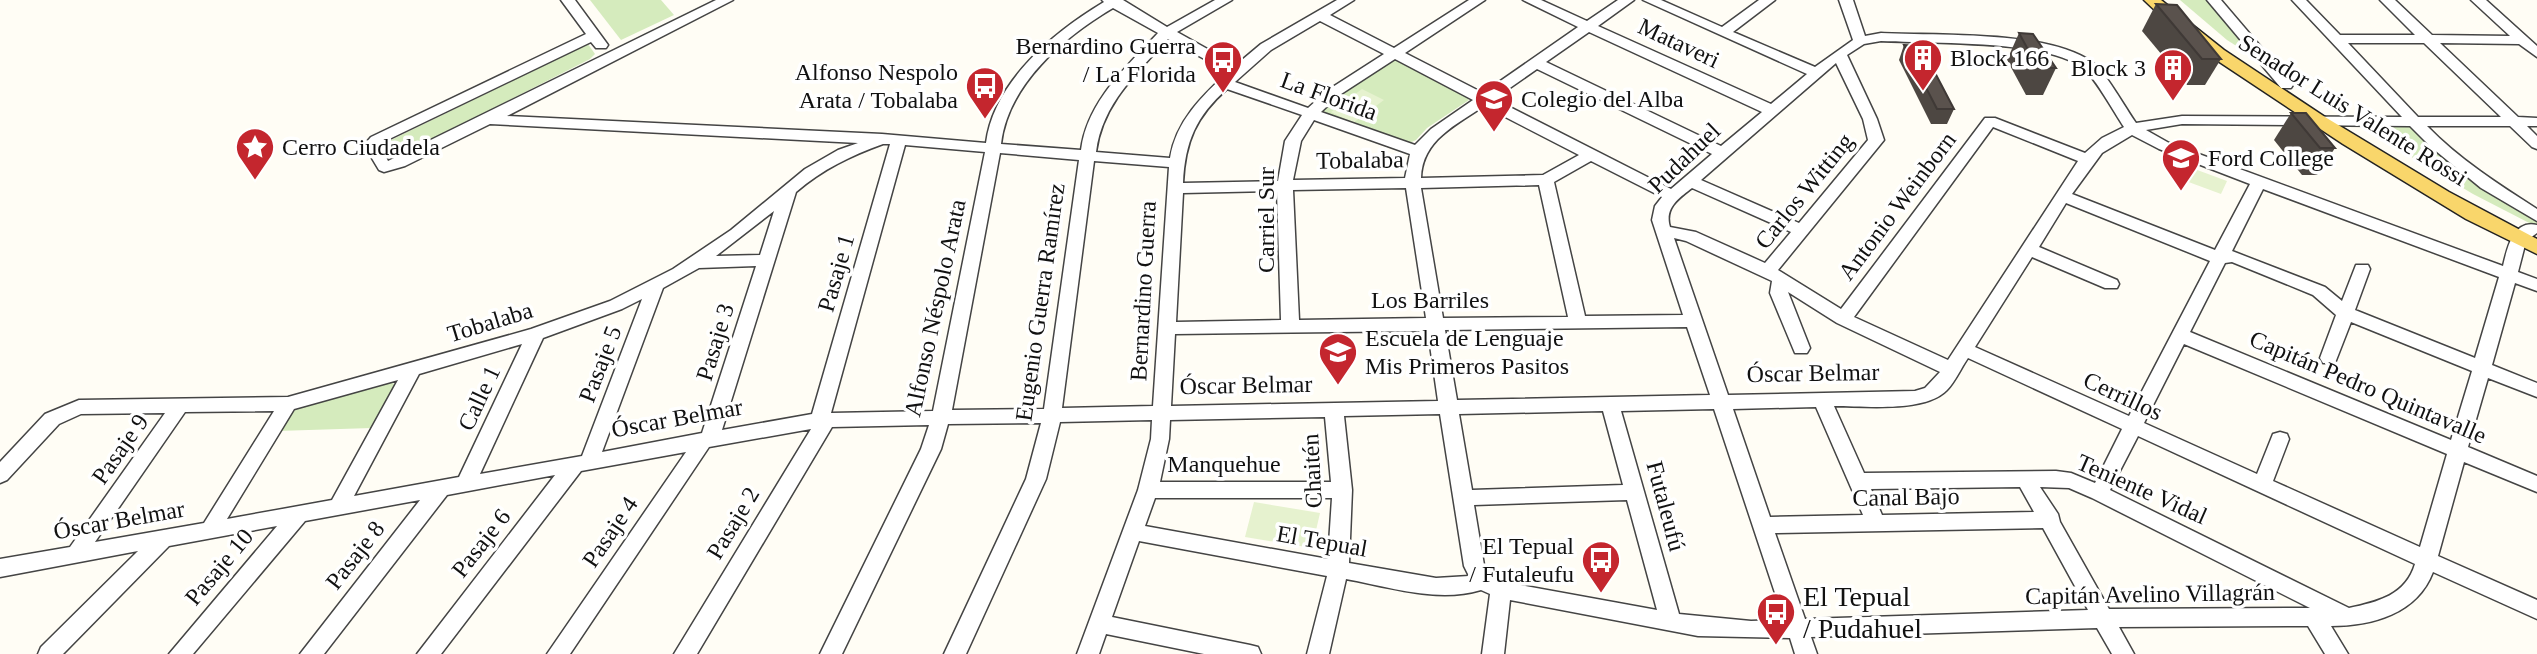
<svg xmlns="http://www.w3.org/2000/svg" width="2537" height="654" viewBox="0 0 2537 654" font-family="Georgia,serif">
<rect width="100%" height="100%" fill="#fffdf5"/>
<!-- green -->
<g fill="#d5ebbd">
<path d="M590 0H661L674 15 621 40Z"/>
<path d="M2180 0H2210L2268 66 2227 40Z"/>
<path d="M588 44 595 54 590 59 407 152 395 156 388 146 389 141Z"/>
<path d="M1395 60 1467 97 1469 100 1427 128 1416 140 1405 145 1324 115 1319 111 1387 61Z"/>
<path d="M2411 126 2537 218V227L2473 194 2365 129Z"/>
<path d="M385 381 395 384 372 428 277 431 290 413 303 406Z"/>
</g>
<!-- pitch -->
<g fill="#e6f2cf">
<path d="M1362 89 1384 100 1353 123 1331 112Z"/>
<path d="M2181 164 2227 181 2221 194 2175 177Z"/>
<path d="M1254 502 1320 513 1312 548 1245 537Z"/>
</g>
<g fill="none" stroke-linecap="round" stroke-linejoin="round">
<!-- minor casing -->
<g stroke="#444" stroke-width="3">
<g id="minor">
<path d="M561 0H575L608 45 606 48H596L591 42 381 143 380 145 388 161 716 0H733L507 116 882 134 986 143C994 81 1054 32 1104 2L1102 0H1123L1167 27 1215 0H1232L1177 32 1236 65 1261 44 1337 0H1354L1330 15 1394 48 1469 0H1485L1405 53 1483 93 1578 27 1523 0H1541L1587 21 1618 0H1634L1598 26 1771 104 1807 74 1643 0H1661L1722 27 1759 0H1775L1733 32 1815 67 1853 40 1839 0H1853L1865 36 1881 33C1937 36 2047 30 2092 62 2105 71 2126 109 2136 123L2182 116 2402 117 2292 0H2306L2340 35H2415L2380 0H2395L2432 35 2510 36 2471 0H2486L2537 46V57L2519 44 2440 43 2518 117 2537 118V126H2527L2537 136V149L2532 147 2510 126H2427C2459 159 2498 184 2537 209V221L2481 188 2431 147 2410 126 2182 124 2146 130 2169 143 2503 266C2507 249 2513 219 2537 225V233L2526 241 2518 272 2537 279V291L2515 283 2492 365 2537 383V397L2488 378 2468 447 2537 476V492L2464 462 2438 556 2537 600V619L2433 572C2417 614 2372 626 2331 626L2348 654H2325L2308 626 2119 627 2134 654H2112L2097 628 1811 637 1817 654H1795L1790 638 1698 636 1510 600 1504 654H1482L1490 594 1481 590C1438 603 1389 587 1346 579L1329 654H1307L1327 576 1139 541 1112 617 1250 645 1258 647 1261 654H1204L1106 634 1099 654H1077L1138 490 1151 439 1152 420 1060 422 1046 479 966 654H944L1026 479 1041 423 948 424 941 449 842 654H820L921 449 929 425 832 427 697 654H674L811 429 709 447 570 654H547L686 452 581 471 441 654H417L555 475 447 495 324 654H300L420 500 305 521 193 654H169L277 526 169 546 63 654H38L41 647 138 551 0 577V559L70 547 165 413 81 414 59 424 7 480 0 483V462L45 414 79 400 288 397 531 329 610 301 673 269 731 230 805 169 838 150 858 143 490 124 405 166 384 172 379 170 364 145 371 137 586 34ZM1113 8 1158 33C1126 67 1087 102 1081 150L1001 144C1008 84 1064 37 1113 8ZM1320 21 1384 54 1328 90 1308 108 1235 82 1271 50ZM1589 32 1762 112 1721 146 1546 62ZM1168 39 1228 72C1202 96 1176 121 1170 158L1096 152C1102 104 1137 73 1168 39ZM1881 41C1929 44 2048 39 2084 69 2096 79 2114 112 2124 127L2102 138 2085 153 1995 118H1985L1841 309 1778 270 1884 140 1877 119 1847 55 1864 44ZM2348 43H2424L2501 117H2418ZM1395 59 1473 100 1431 129 1415 145 1321 112 1338 96ZM1836 63 1863 119 1868 140 1799 223 1701 180ZM1537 69 1712 154 1671 189 1494 99ZM1227 89 1302 115 1285 141 1278 181 1183 183C1185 142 1196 116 1227 89ZM1484 106 1579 155 1543 175 1421 178C1422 140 1456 125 1484 106ZM1314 120 1410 154 1405 178 1293 180 1301 141ZM1993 127 2078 161 1948 360 1854 317ZM2132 135 2159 149 2250 184 2215 250 2072 194 2102 153ZM883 144H890L812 414 722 430 796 192C823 169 850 156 883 144ZM905 145 985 152 933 411 831 413ZM1000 153 1079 160 1044 409 952 410ZM1094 161 1169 167 1153 406 1062 408ZM1591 161 1662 197 1655 206 1652 220 1683 315 1585 316 1554 182ZM1539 185 1568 317 1443 318 1421 188ZM1406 188 1426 318 1299 320 1293 190ZM1692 188 1791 232 1765 263 1696 232 1670 227C1664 208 1679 198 1692 188ZM2263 189 2499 277 2475 358 2355 310 2370 269 2368 265H2356L2342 301 2325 287 2232 251ZM1277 191 1281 320 1176 322 1183 193ZM2066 203 2210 261 2129 416 1975 347 2032 257 2105 288H2117L2119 284 2117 280 2039 247ZM774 211 760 255 716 256ZM1674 238 1686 241 1772 281 1770 293 1795 353H1807L1810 348 1788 292 1837 323 1940 372 1925 388 1915 391 1728 395ZM2232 262 2313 295 2336 315 2320 358 2323 363H2335L2351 322 2472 371 2451 440 2190 332 2225 263ZM756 266 702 433 602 452 663 288 699 268ZM642 299 582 456 480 474 543 338 622 309ZM1687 327 1710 395 1457 400 1445 330ZM1428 331 1438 401 1171 406 1175 334ZM522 344 459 477 354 496 419 374ZM2184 344 2447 454 2420 547 2273 481 2289 439 2287 434 2280 432 2273 434 2257 474 2144 423ZM1968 358 2122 429 2095 483 2071 473 2056 471 1864 473 1834 406C1864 406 1925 413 1947 390 1955 382 1961 368 1968 358ZM398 380 332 500 227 519 294 409ZM1816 407 1863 515 1770 517 1733 409ZM1714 409 1784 620 1751 621 1679 614 1621 411ZM274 411 204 523 95 542 185 412ZM1603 411 1623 485 1472 490 1459 414ZM1440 414 1464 566 1469 576 1436 578 1349 563 1352 490 1344 416ZM1325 417 1331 482H1160L1169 439 1170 420ZM2138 436 2415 564C2406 595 2378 602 2349 608L2110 490ZM2020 487 2034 512 1882 515 1871 489ZM2040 487 2069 488 2092 498 2310 608 2109 609 2060 522 2058 514ZM1155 498H1332L1328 559 1145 526ZM1627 500 1657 610 1504 582 1489 575 1484 565 1474 505ZM2043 528 2088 610 1805 619 1775 533Z"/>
<path d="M2207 0H2221L2291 82 2293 85 2291 88H2281Z"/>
</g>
</g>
<!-- major casing -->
<g stroke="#222" stroke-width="3">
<path id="major" d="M2144 0H2161L2224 50 2325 117 2449 192 2537 239V254L2466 219 2343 144 2212 57 2178 32Z"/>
</g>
<!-- minor -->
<use href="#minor" fill="#fff" fill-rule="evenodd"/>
<!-- major -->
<use href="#major" fill="#f9d66b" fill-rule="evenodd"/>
</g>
<!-- wall -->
<g fill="#4d4742">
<path d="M2156 4 2221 59 2205 85H2187L2142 31Z"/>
<path d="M2019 33 2056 68 2043 95H2026L2007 60Z"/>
<path d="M1904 45 1954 109 1947 124H1931L1899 60Z"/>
<path d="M2291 113 2335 148 2317 175H2302L2274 140Z"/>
</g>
<!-- building -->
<g fill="#5a524d" stroke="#3f3936" stroke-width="2">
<path d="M2156 4 2177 5 2221 59H2202Z"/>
<path d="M2019 33 2033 34 2056 68H2038Z"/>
<path d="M1904 45 1921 46 1954 109H1937Z"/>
<path d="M2291 113H2306L2335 148H2320Z"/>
</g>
<!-- icons -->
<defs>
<g id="building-pin" transform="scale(2.0125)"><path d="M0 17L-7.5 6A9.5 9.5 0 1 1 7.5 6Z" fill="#c4262e" stroke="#fff"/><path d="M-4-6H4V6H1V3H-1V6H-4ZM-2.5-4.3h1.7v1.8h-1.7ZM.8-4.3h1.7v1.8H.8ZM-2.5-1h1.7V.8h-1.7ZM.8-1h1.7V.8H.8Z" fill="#fff"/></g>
<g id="bus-pin" transform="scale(2.0125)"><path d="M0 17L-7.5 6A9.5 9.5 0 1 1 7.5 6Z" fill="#c4262e" stroke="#fff"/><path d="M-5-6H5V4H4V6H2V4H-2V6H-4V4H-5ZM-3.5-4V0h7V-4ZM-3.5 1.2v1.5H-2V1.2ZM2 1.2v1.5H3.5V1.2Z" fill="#fff"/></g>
<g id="school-pin" transform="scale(2.0125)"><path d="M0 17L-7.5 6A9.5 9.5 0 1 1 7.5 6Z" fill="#c4262e" stroke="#fff"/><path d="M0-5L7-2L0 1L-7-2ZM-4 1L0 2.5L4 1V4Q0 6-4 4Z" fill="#fff"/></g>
<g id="sight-pin" transform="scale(2.0125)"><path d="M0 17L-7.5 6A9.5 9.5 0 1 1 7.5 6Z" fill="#c4262e" stroke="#fff"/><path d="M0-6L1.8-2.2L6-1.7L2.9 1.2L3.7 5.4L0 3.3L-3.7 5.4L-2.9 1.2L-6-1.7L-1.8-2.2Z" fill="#fff"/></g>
</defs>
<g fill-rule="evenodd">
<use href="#building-pin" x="1923" y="58"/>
<use href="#bus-pin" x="1223" y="60"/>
<use href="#building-pin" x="2173" y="68"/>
<use href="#bus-pin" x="985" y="86"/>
<use href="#school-pin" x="1494" y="99"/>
<use href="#sight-pin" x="255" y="147"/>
<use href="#school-pin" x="2181" y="158"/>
<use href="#school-pin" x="1338" y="352"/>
<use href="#bus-pin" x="1601" y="560"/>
<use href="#bus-pin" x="1776" y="612"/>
</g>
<g text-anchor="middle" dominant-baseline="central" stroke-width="7" stroke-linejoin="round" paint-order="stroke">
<!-- street labels -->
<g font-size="24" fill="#111" stroke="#fff">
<text transform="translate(1679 43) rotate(25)">Mataveri</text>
<text transform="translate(1329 96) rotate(20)">La Florida</text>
<text transform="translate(2353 110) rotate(32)">Senador Luis Valente Rossi</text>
<text transform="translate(1684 158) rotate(-44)">Pudahuel</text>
<text transform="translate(1360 160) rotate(-1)">Tobalaba</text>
<text transform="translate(1804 191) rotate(-51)">Carlos Witting</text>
<text transform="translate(1897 206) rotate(-53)">Antonio Weinborn</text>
<text transform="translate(1266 220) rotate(-90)">Carriel Sur</text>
<text transform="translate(836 273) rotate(-74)">Pasaje 1</text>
<text transform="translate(1143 291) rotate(-87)">Bernardino Guerra</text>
<text x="1430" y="300">Los Barriles</text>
<text transform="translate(1040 302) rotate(-82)">Eugenio Guerra Ramírez</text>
<text transform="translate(935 308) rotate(-78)">Alfonso Néspolo Arata</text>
<text transform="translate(490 322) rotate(-17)">Tobalaba</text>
<text transform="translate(715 342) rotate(-73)">Pasaje 3</text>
<text transform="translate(600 364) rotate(-69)">Pasaje 5</text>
<text transform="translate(1813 373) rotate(-1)">Óscar Belmar</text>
<text transform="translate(1246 385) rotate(-1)">Óscar Belmar</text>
<text transform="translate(2368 387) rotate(23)">Capitán Pedro Quintavalle</text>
<text transform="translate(2123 396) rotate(25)">Cerrillos</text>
<text transform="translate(479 398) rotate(-65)">Calle 1</text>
<text transform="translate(677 418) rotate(-10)">Óscar Belmar</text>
<text transform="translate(120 449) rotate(-55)">Pasaje 9</text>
<text x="1224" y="464">Manquehue</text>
<text transform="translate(1312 471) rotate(-93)">Chaitén</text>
<text transform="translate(2142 489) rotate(24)">Teniente Vidal</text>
<text transform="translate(1906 497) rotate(-1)">Canal Bajo</text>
<text transform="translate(1666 506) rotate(75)">Futaleufú</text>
<text transform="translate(119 520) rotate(-10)">Óscar Belmar</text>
<text transform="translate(733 523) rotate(-59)">Pasaje 2</text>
<text transform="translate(610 532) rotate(-56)">Pasaje 4</text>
<text transform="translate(1322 541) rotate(10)">El Tepual</text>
<text transform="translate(481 543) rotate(-52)">Pasaje 6</text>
<text transform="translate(355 555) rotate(-52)">Pasaje 8</text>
<text transform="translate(219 567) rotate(-50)">Pasaje 10</text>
<text transform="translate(2150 594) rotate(-1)">Capitán Avelino Villagrán</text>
</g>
<!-- poi labels -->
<g font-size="24" fill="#111" stroke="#fff" text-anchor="start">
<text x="1196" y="46" text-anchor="end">Bernardino Guerra<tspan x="1196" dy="28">/ La Florida</tspan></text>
<text x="1950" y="58">Block 166</text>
<text x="2146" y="68" text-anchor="end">Block 3</text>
<text x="958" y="72" text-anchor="end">Alfonso Nespolo<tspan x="958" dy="28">Arata / Tobalaba</tspan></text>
<text x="1521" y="99">Colegio del Alba</text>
<text x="282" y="147">Cerro Ciudadela</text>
<text x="2208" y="158">Ford College</text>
<text x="1365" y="338">Escuela de Lenguaje<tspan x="1365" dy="28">Mis Primeros Pasitos</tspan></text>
<text x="1574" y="546" text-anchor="end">El Tepual<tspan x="1574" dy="28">/ Futaleufu</tspan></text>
</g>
<!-- near-poi labels -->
<g font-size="28" fill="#111" stroke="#fff" text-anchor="start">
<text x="1803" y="596">El Tepual<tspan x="1803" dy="32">/ Pudahuel</tspan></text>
</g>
</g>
</svg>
